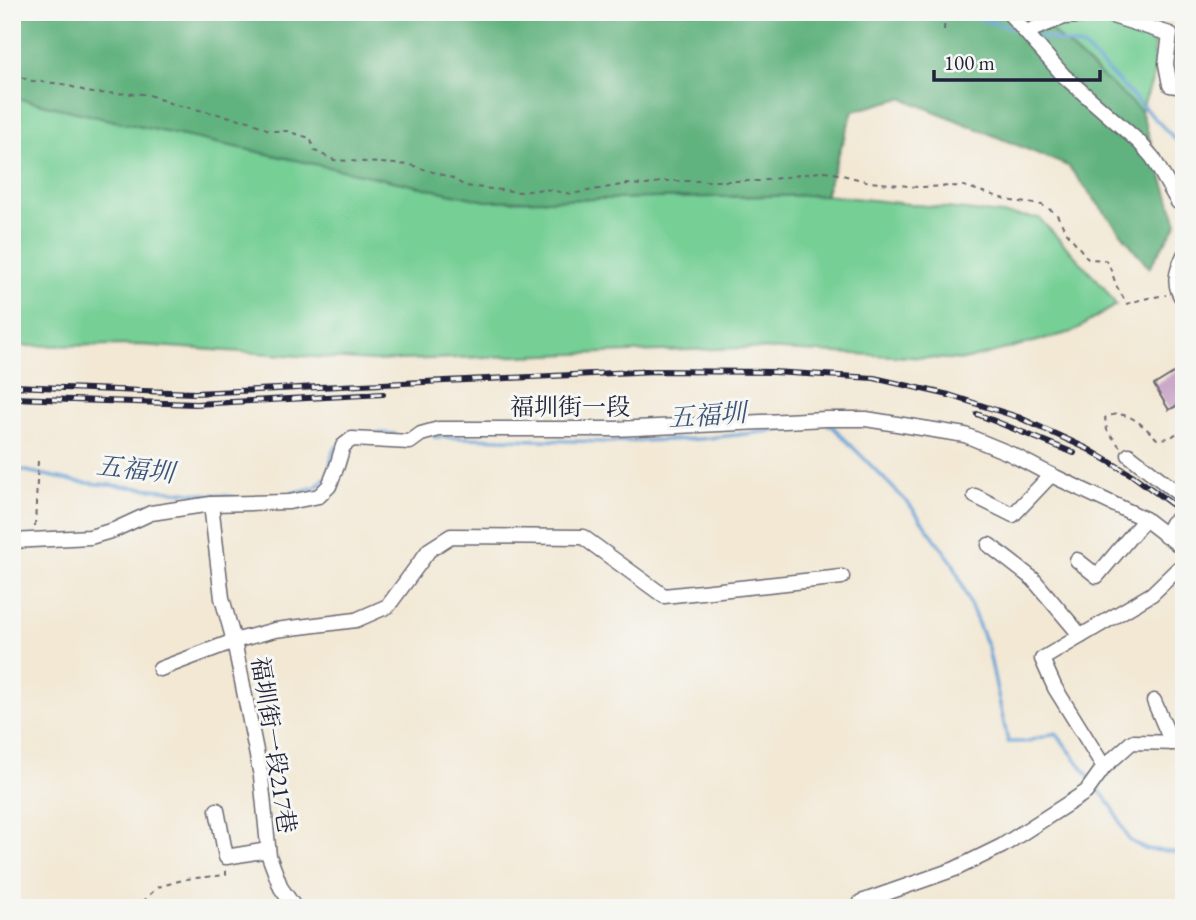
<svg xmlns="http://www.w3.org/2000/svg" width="1196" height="920" viewBox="0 0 1196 920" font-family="'EB Garamond','Noto Serif TC',serif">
<rect width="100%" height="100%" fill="#f6f6f2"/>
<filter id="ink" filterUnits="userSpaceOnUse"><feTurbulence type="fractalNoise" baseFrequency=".0143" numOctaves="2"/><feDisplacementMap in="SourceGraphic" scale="14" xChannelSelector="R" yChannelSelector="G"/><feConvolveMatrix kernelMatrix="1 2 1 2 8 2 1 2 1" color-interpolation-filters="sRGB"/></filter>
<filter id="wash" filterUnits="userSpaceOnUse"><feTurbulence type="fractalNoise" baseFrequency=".00686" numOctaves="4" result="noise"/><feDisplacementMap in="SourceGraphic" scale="28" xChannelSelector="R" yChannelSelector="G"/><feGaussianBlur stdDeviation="1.57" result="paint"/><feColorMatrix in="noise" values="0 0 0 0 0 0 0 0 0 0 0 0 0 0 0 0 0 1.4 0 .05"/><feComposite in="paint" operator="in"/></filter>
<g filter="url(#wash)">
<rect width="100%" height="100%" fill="#f2e8d4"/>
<!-- green -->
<g fill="#76cf95" stroke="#4c7868" stroke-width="2">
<path d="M1032 12H1161L1153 33 1155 72 1141 111 1041 22Z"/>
<path d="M12 97 119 122 486 201 825 195 1039 218 1102 285 1116 305 1072 332 964 360 746 348 372 361 139 345 12 346Z"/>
</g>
<!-- forest -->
<path fill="#60b27e" stroke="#416a5c" stroke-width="2" d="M12 12H1032L1041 22 1141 111 1177 223 1149 268 1068 166 902 98 853 111 825 195 486 201 119 122 12 97Z"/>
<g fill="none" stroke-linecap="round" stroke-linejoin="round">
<!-- stream -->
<g stroke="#66a0d5" stroke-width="3.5">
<path d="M955 12 1012 28"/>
<path d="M1039 36 1085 48 1175 139 1184 145"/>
<path d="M829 426H832L910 505 953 563 988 648 1008 742H1025L1056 733 1091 779"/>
<path d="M375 433 395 434"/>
<path d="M434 437 606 442 700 439 807 427"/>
<path d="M330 465 333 451 337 446"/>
<path d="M12 468 78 482 235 497"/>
<path d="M285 495 316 487 325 478"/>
<path d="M1096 786 1113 808 1129 840 1145 849 1184 853"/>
</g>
</g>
<g id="blocks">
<!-- building -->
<path fill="#cba8c9" d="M1180 369 1184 374V402L1169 410 1154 385Z"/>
</g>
</g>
<g filter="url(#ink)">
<use href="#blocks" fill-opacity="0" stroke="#6b6771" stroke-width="2"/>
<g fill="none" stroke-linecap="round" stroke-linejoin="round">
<!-- minor casing -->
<g stroke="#6b6771" stroke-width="17">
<g id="minor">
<path d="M1008 12 1064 76 1139 142 1153 158 1178 202 1184 206"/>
<path d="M1026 32 1064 17 1106 14 1170 34 1166 64 1170 85 1184 87"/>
<path d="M1184 255C1176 272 1172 285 1184 301"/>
<path d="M1129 455 1184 498"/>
<path d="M975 496 1013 515 1051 475"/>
<path d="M211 504 222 598 234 641 261 776 269 856 281 888 295 908"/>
<path d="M1165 536 1172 523 1184 513"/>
<path d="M12 541 90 537 114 530 151 513 211 504 289 502 319 496 329 486 337 466 343 446 352 439 410 442 421 434 439 429H615L826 419H866L965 435 1011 454 1051 475 1145 519 1184 549"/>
<path d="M989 545 1033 579 1081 636"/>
<path d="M1077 560 1097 576 1145 519"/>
<path d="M160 669 234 641 275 630 356 620 388 606 429 550 451 536 583 537 664 596 842 577"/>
<path d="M1154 701 1172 743"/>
<path d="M1104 767 1055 688 1042 659 1152 594 1184 563"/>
<path d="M217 810 226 857 268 850"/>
<path d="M860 908 861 902 955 869 1002 846 1086 792 1104 767 1132 742 1184 743"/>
</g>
</g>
<!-- path -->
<g stroke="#6b6771" stroke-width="2" stroke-dasharray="5 5" stroke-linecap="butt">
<path d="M1172 19 1173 12"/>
<path d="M944 30 945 12"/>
<path d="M12 74 32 81 63 84 92 93 147 94 172 104 249 121 271 131H286L310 138 315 151 334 160 411 165 452 178 465 186 520 192 544 189 571 194 627 184 647 185 664 181H759L826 171 870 182 918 187 964 186 1012 201 1042 205 1056 213 1065 230 1088 259 1105 260 1109 265 1117 287 1127 304 1143 299 1166 295"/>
<path d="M1120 447 1107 430 1105 418C1126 406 1143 426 1157 439L1170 438 1184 428"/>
<path d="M35 526 38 460"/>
<path d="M135 908 158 887 186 879 226 875V869"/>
</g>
<!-- minor -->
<use href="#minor" stroke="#fff" stroke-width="14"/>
<!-- rail casing -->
<g stroke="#22223b" stroke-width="6">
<g id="rail">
<path d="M12 386 195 393 655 371 773 372 874 378 949 395 1018 417 1088 449 1132 475 1184 513"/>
<path d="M12 398 196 404 383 394"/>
<path d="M977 414 1074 453"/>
</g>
</g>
<!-- rail -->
<use href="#rail" stroke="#f6f6f2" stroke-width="3.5" stroke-dasharray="10" stroke-linecap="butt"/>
</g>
</g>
<g text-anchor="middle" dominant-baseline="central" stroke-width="6" stroke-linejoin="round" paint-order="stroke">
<!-- street labels -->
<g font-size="24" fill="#22223b" stroke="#f6f6f2">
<text x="570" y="406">福圳街一段</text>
<text transform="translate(274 745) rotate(81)">福圳街一段217巷</text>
</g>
<!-- water labels -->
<g font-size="26" font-style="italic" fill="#3d5479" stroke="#f6f6f2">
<text transform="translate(707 415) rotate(-4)">五福圳</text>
<text transform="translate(135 469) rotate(6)">五福圳</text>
</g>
</g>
<!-- margin -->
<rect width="1196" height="920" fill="none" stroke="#f6f6f2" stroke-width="42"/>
<!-- scale -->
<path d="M934 70v10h166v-10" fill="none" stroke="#22223b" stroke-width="3.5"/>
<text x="944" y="70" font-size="21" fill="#22223b" stroke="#f6f6f2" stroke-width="5" paint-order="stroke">100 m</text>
</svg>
